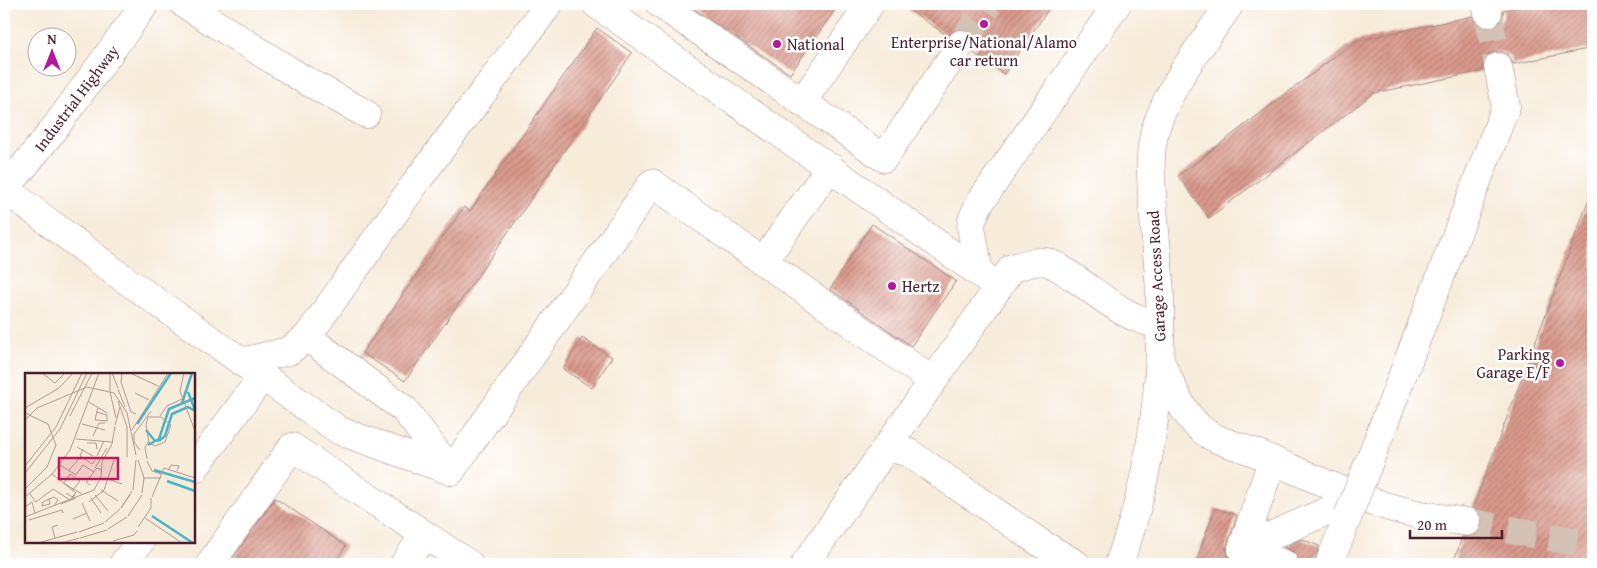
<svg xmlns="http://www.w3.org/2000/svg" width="1597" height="568" viewBox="0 0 1597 568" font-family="'Gentium Book Plus',serif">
<defs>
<pattern id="building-hatch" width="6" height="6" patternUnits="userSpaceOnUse" patternTransform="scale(1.25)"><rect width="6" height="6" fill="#da9a8c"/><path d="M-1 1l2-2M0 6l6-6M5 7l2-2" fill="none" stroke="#b37d73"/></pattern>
</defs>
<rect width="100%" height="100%" fill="#fff"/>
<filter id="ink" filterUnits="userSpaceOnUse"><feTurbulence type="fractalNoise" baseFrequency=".02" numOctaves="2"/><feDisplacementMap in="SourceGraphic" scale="10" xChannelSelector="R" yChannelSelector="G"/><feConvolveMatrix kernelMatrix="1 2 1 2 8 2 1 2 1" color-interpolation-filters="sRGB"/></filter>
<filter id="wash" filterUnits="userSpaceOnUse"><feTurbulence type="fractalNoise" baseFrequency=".0096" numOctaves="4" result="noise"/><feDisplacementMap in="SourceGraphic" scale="20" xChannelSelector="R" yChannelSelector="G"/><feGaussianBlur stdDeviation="1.12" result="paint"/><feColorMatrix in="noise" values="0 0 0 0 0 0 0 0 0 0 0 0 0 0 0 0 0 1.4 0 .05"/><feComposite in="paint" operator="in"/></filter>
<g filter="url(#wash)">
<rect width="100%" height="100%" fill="#f7ebd9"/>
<g id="blocks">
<!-- building -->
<g fill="url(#building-hatch)">
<path d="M687 4H839L790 74Z"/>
<path d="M900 4H1052L1004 74 974 53 977 45 975 37 970 31 962 28 954 30 948 36Z"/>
<path d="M1535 4H1593V48L1513 64 1510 57 1503 52H1494L1488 55 1483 62V71L1374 93 1209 218 1178 176 1355 41 1473 16 1477 24 1483 28H1491L1499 24 1503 18V10Z"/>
<path d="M597 28 632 53 405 381 362 353 464 207 470 211Z"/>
<path d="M1591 194H1593V564H1453L1462 537 1473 536 1479 531 1482 525 1481 516 1477 510 1473 508Z"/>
<path d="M872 224 956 281 911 346 830 289Z"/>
<path d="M582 338 612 357 592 388 563 369Z"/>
<path d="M275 498 346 546 334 564H229Z"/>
<path d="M1215 508 1237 515 1226 548 1230 559 1238 564H1195Z"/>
<path d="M1302 539 1319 546 1314 564H1299L1296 554 1284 547Z"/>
</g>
</g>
</g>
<g filter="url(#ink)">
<use href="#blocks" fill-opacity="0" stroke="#a08582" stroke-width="1"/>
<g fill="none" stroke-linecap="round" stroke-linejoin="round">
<!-- minor-tunnel -->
<g stroke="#d4c2b6" stroke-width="28" stroke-dasharray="28 14" stroke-linecap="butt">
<path d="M1488 13 1498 67"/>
<path d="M961 44 989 4"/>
<path d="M1467 522 1593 545"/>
</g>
<!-- minor casing -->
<g stroke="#a08582" stroke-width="29">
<g id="minor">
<path d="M184 4 303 79 366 114"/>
<path d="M596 4 999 287"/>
<path d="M660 4 884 158 961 44"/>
<path d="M1486 4 1488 13"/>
<path d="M802 102 870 4"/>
<path d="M5 189 116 273 340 431 451 471"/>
<path d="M4 191 51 133 145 4"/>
<path d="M763 262 830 167"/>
<path d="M979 272 971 227 972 220 979 204 1117 4"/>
<path d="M307 337 405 410 451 471"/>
<path d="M1160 361C1171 383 1181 412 1201 429 1216 442 1238 445 1256 453 1306 474 1355 500 1408 512 1427 517 1448 519 1467 522"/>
<path d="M241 362 289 351 307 337 417 181 549 4"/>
<path d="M1385 421 1506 106 1498 67"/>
<path d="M887 447 909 453 915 457 1042 544 1076 564"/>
<path d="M194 469 262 377"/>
<path d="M451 471 652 183 933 381"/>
<path d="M1242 549 1354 499"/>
<path d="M1242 549 1272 461"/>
<path d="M1242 549 1284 564"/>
<path d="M123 564 140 542"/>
<path d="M210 564 292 447 469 564"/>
<path d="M404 564 424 535"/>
<path d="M805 564 1012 268C1023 265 1035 260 1046 262 1056 264 1065 272 1073 277 1099 294 1129 322 1160 324"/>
<path d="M1119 564C1150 479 1163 387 1160 296 1159 266 1155 236 1153 206 1151 179 1148 152 1156 127 1171 82 1204 42 1230 4"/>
<path d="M1329 564 1348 516"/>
</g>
</g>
<!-- minor -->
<use href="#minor" stroke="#fff" stroke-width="28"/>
<!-- minor-bridge casing -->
<g stroke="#a08582" stroke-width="29" stroke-linecap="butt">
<path id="minor-bridge" d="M1348 516 1385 421"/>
</g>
<!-- minor-bridge -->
<use href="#minor-bridge" stroke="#fff" stroke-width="28"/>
</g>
</g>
<!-- markers -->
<g fill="#b5179e" stroke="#fff" stroke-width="2">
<circle cx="984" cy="24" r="5"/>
<circle cx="777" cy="44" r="5"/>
<circle cx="892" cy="286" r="5"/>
<circle cx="1560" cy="363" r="5"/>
</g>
<g text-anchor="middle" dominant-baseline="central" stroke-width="5" stroke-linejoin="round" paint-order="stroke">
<!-- poi labels -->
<g font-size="16" fill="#4a1f2b" stroke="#fff" text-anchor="start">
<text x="984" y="42" text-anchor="middle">Enterprise/National/Alamo<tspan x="984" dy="18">car return</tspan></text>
<text x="787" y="44">National</text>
<text x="902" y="286">Hertz</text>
<text x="1550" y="354" text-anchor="end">Parking<tspan x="1550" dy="18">Garage E/F</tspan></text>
</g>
<!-- street labels -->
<g font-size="16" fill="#4a1f2b" stroke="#fff">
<text transform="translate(76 98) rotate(-53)">Industrial Highway</text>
<text transform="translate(1156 276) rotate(-93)">Garage Access Road</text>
</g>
</g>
<!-- overview -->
<g transform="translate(25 373)">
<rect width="170" height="170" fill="#f7ebd9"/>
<path fill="none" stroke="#49b3c8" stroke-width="2.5" d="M163 19 170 37M157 30 167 0M112 51 146 0M121 57 130 68 135 67 140 63 147 41 163 34 170 38M123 72 134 66 144 36 170 25M129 97 170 109M142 108 170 118M127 143 168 170"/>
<path fill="none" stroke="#b29993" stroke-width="1" d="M17 0 30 10 40 0M87 0 93 15M97 0 96 9 106 39 111 41M105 0 133 13M159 0 155 18 170 58M93 16 100 34M85 19 91 45M85 19V0M110 20 124 27M93 28 102 54V84M64 29 82 40M0 35 34 15 48 0M72 39 82 42V48L70 47 72 38 73 35M0 40 23 51 31 72 22 94 0 116M102 40 111 82M45 43 67 0M135 43 142 33 157 26M123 44H136L146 52 140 69 130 73 124 70 121 52ZM0 47 12 35 62 14 89 20 102 40M57 51 80 57M90 52 95 34M107 57 143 0M68 63 74 50H80M51 66 87 69M62 70H71L72 76M52 74 68 83M58 76 55 83 67 91 70 87M115 77 109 69V61L126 38M72 83 79 68M122 86 120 74 124 68M113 87 119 105 117 120M122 88 127 98 136 101M35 92 51 102M0 93 31 54 57 0M70 95 82 75M144 96 146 92 154 93 152 98M43 98 55 85M0 100 35 56 62 0M27 101 51 120 47 124 41 120M51 102 58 92 69 99M80 105 97 111M119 105H136M38 110 57 121M39 110 45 101 55 108 47 118M65 112 61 109 72 95 77 97M76 117 93 128M108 117 111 87M5 121 11 129 28 116 45 127 50 122M70 122 83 138M0 124 27 101 45 77 74 0M127 124 139 95 170 105M66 125 76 140M24 126 25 131 17 133 18 129 24 126 29 124 33 127 29 133M64 129 79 117 89 87M57 130 65 148M36 131 51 125M0 134 7 129 10 140M96 135 107 118M96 135 105 122M103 143 117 122M0 144 69 117 76 104 77 89 87 71 90 53M120 145 157 170M48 146 62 140M4 147 37 137 38 140M80 149 95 136M113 154 126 135V125M83 156 102 144M54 159 79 150M30 165 27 154 33 152M55 165 82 157M88 168 109 162 112 158M13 170 52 159M37 170 54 165"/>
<path fill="#c2185b" fill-opacity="0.15" stroke="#c2185b" stroke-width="2.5" d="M34 85H93V106H34Z"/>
<rect width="170" height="170" fill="none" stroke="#4a1f2b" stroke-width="2.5"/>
</g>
<!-- margin -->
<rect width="1597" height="568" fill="none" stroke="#fff" stroke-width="20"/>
<!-- north arrow -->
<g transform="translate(52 52)"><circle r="24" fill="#ffffff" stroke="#b7a5aa"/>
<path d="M0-4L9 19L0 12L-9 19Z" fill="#b5179e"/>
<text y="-8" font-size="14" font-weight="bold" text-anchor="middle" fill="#4a1f2b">N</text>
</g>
<!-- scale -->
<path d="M1410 530v8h92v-8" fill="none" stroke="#4a1f2b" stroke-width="2.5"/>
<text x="1417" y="530" font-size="15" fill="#4a1f2b" stroke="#ffffff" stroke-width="4" paint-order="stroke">20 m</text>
</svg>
